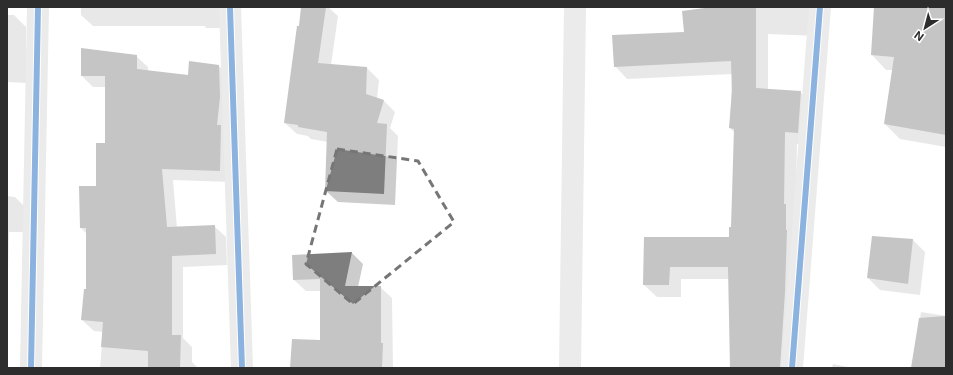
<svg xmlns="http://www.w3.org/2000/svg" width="953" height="375" viewBox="0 0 953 375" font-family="Inter,sans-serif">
<rect width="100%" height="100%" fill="#fff"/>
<!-- shadow -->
<g fill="#0003">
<path d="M81 7H233L229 28H206L205 26H93L81 15Z"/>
<path d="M302 7H328L338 16 331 65 367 68 379 80 377 99 384 101 395 112 390 128 398 136 395 205 338 202 326 191 328 142 311 139 308 136 297 134 285 123Z"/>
<path d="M709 7H826L818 36 768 34V90L800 92 813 105 810 145 797 144 792 368H731L729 279H681V297H657L644 285 645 238H730L732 228 735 133 730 128 732 74 627 79 615 66 685 33Z"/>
<path d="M875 7H946V147L900 139 885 124 893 70H886L872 55Z"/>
<path d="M7 15H14L26 27V83L7 82Z"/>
<path d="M136 56 148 67V71L188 76 219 66 230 77 231 182 173 180 177 228 214 226 226 237 227 265 183 267V338L192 347V362L198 368H100L103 332 94 331 82 320 87 290V234L81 228 97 187 106 144V87H93L82 76Z"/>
<path d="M7 196 15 197 27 209V232H9L7 312Z"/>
<path d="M913 240 925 252 920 295 880 290 868 278Z"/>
<path d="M352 253 363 264 358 287H380L392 298 393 368H292L321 341V291H306L294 280 293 256Z"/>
<path d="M921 312 946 316V368H912Z"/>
<path d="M833 364 853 368H832Z"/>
</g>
<!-- building -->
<g fill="#7e7e7e">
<path d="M301 7H326L318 63 367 67 366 94 384 100 377 123 387 124 384 194 325 191 327 132 298 127V125L284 123 297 26H299Z"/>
<path d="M712 7H756V88L801 91 798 133 785 132 784 204H786V230H787L785 292 780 368H730L728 267H670L669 285H643L644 237H729V227H731L734 129 729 128 732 91 731 61 614 67 612 35 684 32 682 11Z"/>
<path d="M874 7H946V135L884 124 894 57 871 55Z"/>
<path d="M81 48 137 55V69L188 75 189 61 219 65 220 97 217 125H221L220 171 162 169 167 227 215 225 216 254 172 256V335H181L180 368H148V351L101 347 103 322 81 320 84 289H86V228H80L79 186H96V143H105V76H81Z"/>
<path d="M872 236 913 239 908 284 867 278Z"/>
<path d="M352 252 345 286H381V343H383L382 368H290L292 339 320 340V279L293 280 292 255Z"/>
<path d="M946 316V368H911L919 318Z"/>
</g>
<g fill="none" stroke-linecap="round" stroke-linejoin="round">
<!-- street -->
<g stroke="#d2d2d2" stroke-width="22">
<path d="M230 7 242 368"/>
<path d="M31 368 38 7"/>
<path d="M570 368 575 7"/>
<path d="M792 368 820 7"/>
</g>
<!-- cycleway casing -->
<g stroke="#fff" stroke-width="8">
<g id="cycleway">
<path d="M230 7 242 368"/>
<path d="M31 368 38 7"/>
<path d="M792 368 820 7"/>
</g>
</g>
<!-- cycleway -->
<use href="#cycleway" stroke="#0057b8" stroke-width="6"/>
</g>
<!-- marked area -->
<path d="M0 0H953V375H0ZM337 149 418 161 454 222 353 304 306 264Z" fill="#fff" fill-opacity=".55" fill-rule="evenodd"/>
<path fill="none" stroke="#767676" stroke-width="3" stroke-dasharray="8 5" stroke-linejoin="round" d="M337 149 418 161 454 222 353 304 306 264Z"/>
<!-- border -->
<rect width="953" height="375" fill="none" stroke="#2d2d2d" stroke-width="16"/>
<!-- north arrow -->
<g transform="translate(925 28) rotate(216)" stroke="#ffffff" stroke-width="3" paint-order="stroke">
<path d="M0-3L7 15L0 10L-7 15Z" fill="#2d2d2d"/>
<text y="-6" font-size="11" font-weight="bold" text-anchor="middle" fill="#2d2d2d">N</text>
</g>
</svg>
